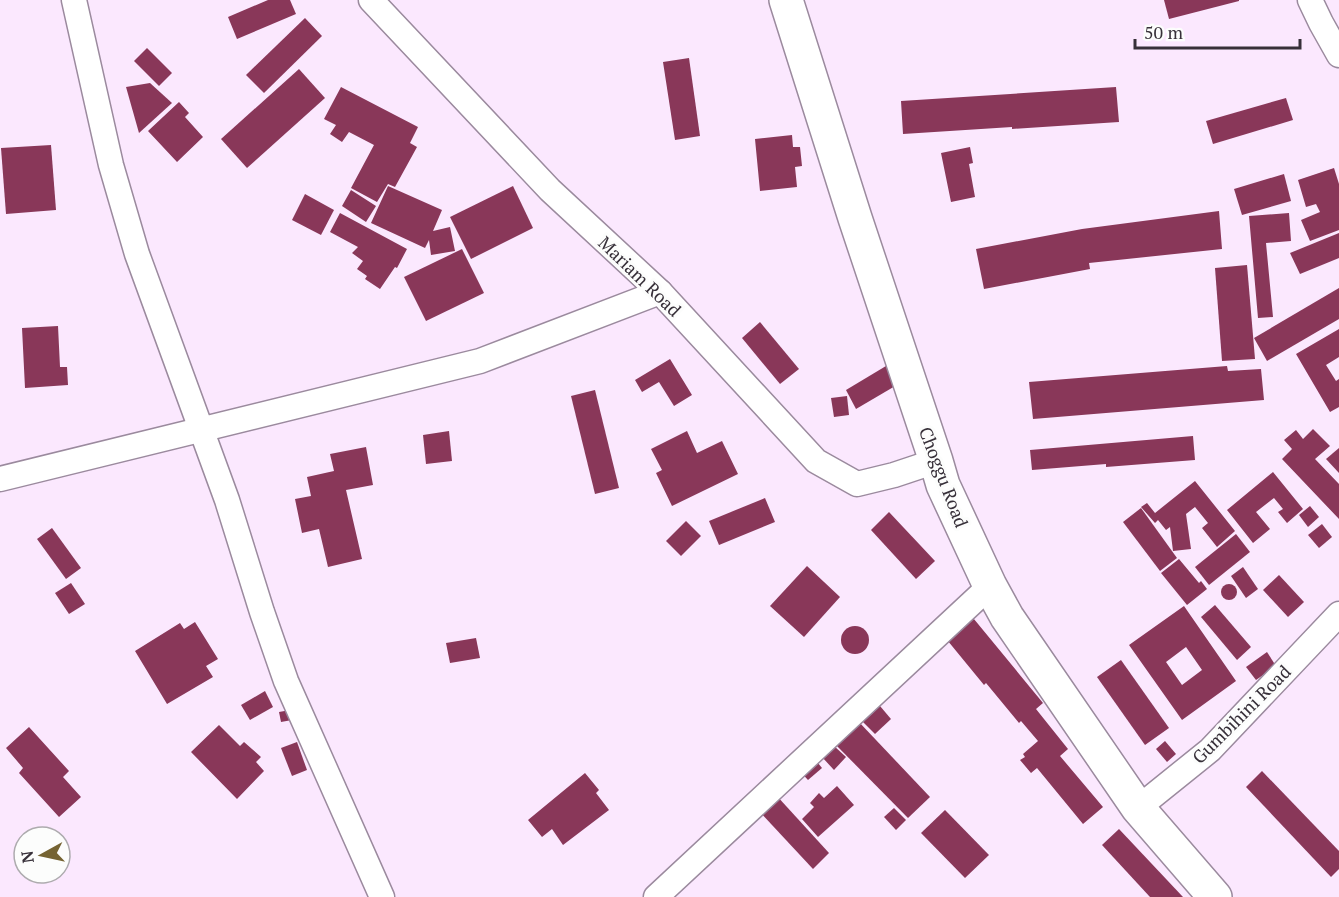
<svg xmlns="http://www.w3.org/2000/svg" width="1339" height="897" viewBox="0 0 1339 897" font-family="'PT Serif',serif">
<rect width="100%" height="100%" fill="#fbe8fe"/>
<!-- building -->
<g fill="#893759" fill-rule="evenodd">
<path d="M268 0H290L296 14 237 39 228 17Z"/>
<path d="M1164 0H1239V1L1169 19Z"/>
<path d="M305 18 322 36 264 93 246 75Z"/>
<path d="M147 48 172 73 159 86 134 61Z"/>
<path d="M689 58 700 136 675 140 663 62Z"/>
<path d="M299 69 325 98 247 168 221 139Z"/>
<path d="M150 83 172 103 139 133 126 87Z"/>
<path d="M341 87 418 127 410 143 417 147 395 187 388 184 377 202 351 188 374 145 349 132 342 142 330 134 336 125 324 119Z"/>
<path d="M1116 87 1119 122 1012 129V127L903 134 901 101Z"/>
<path d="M1286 98 1293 120 1213 144 1206 121Z"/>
<path d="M179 102 189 113 185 117 203 137 177 162 148 131Z"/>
<path d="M792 135 793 147H800L802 166 795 167 797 187 760 191 755 139Z"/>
<path d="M51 145 56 210 6 214 1 148Z"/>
<path d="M970 147 973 163 969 164 975 197 951 202 941 153Z"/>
<path d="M1334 168 1339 184V230L1310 241 1301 220 1320 212 1316 204 1306 207 1298 180Z"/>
<path d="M1284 174 1291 201 1242 215 1234 189Z"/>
<path d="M388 186 442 210 433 231 450 227 455 251 431 255 429 240 425 248 371 223Z"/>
<path d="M513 186 533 228 471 259 450 217Z"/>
<path d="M351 190 376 206 366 222 342 206Z"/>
<path d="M305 194 334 210 321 235 292 220Z"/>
<path d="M1219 211 1222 249 1089 263 1090 269 984 289 976 249 1082 229Z"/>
<path d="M340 213 407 249 397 268 395 267 380 289 365 279 367 276 357 269 363 261 352 253 358 247 330 232Z"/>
<path d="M1289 213 1291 241 1266 243 1273 317 1258 318 1249 216Z"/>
<path d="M1339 233V258L1300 274 1290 253Z"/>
<path d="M462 249 484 293 426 321 404 277Z"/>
<path d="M1247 265 1255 359 1222 361 1215 268Z"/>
<path d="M1339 288V319L1267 361 1254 338Z"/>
<path d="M760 322 799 369 780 384 742 338Z"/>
<path d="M58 326 60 367H67L68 385 25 388 22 328Z"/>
<path d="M1339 329V357L1326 365 1336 381 1339 379V407L1330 412 1296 354Z"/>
<path d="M670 359 692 395 674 406 659 382 642 392 635 380Z"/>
<path d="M891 363 902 382 856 409 846 390Z"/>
<path d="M1227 366 1228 371 1261 369 1264 400 1033 419 1029 382Z"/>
<path d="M595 390 619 488 595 494 571 396Z"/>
<path d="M847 396 849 415 834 417 831 398Z"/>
<path d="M1313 429 1330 446 1315 459 1339 484V519L1282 459 1292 449 1284 440 1296 430 1303 439Z"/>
<path d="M449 431 452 461 426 464 423 435Z"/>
<path d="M687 431 697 453 722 441 738 474 672 506 656 473 662 470 651 449Z"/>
<path d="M1193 436 1195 460 1106 467V464L1032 470 1030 450Z"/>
<path d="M366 447 373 485 346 490 362 559 328 567 319 529 302 533 295 499 311 496 307 477 334 471 330 454Z"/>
<path d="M1339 448V473L1326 459Z"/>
<path d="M1273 472 1303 509 1287 523 1278 512 1283 509 1274 498 1256 512 1270 529 1253 543 1227 510Z"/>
<path d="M1195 481 1235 531 1217 547 1202 528 1208 523 1195 507 1186 514 1191 549 1173 551 1170 527 1166 530 1158 520 1155 523 1141 507 1147 503 1155 513Z"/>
<path d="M765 498 775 522 719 545 709 521Z"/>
<path d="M1310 506 1319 517 1308 527 1299 515Z"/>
<path d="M1141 508 1177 558 1160 571 1123 522Z"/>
<path d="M889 512 935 561 916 579 871 530Z"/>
<path d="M686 521 701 536 681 556 666 541Z"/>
<path d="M1322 524 1332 537 1319 548 1308 535Z"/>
<path d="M52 528 81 568 66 579 37 539Z"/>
<path d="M1236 534 1250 552 1209 585 1195 567Z"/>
<path d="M1179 559 1199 583 1201 581 1207 589 1187 605 1161 573Z"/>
<path d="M807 566 840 597 804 637 770 606Z"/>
<path d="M1243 567 1258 589 1246 598 1231 576Z"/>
<path d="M1279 575 1304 602 1288 617 1263 590Z"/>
<path d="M71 583 85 604 69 614 55 593Z"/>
<circle cx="1229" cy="592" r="8"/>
<path d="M1215 605 1251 647 1237 660 1201 617Z"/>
<path d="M1184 606 1236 681 1182 720 1129 645ZM1186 647 1202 670 1182 685 1166 662Z"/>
<path d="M969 613 1043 703 1036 709 1068 749 1060 756 1103 807 1083 824 1037 768 1031 773 1020 760 1025 757 1023 754 1038 741 1021 721 1019 723 986 683 984 685 943 635Z"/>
<path d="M195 622 218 659 206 666 213 677 167 704 135 651 180 623 184 629Z"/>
<circle cx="855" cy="640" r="14"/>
<path d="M476 638 480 658 450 663 446 643Z"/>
<path d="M1267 652 1276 666 1256 680 1246 667Z"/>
<path d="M1121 660 1169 728 1145 745 1097 677Z"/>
<path d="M265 691 273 707 250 720 241 705Z"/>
<path d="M880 706 891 719 875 734 863 722Z"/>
<path d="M290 710 292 720 281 722 279 712Z"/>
<path d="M858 721 930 797 908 818 835 744Z"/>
<path d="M219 725 240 746 244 742 261 757 256 762 264 771 237 799 191 752Z"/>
<path d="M29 727 69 771 63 777 81 797 59 817 19 773 23 768 6 748Z"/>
<path d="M1165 741 1176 754 1167 762 1156 749Z"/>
<path d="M297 742 307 770 292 776 281 748Z"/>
<path d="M833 745 846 757 834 770 822 757Z"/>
<path d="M813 757 822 768 808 780 798 769Z"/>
<path d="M1262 771 1339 851V869L1331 877 1246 787Z"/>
<path d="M585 773 599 790 596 793 609 810 563 845 552 829 542 837 528 820Z"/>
<path d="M837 786 854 805 818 837 802 819 814 807 810 803 819 793 824 798Z"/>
<path d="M776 795 829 853 813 869 759 811Z"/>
<path d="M894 808 906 820 896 830 884 817Z"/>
<path d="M945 810 989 855 965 878 921 833Z"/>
<path d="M1119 829 1183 897H1150L1102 845Z"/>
</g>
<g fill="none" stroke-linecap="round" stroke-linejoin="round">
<!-- minor casing -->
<g stroke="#9b8a9e" stroke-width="27">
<g id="minor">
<path d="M74 0 111 165 137 254 227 500 262 612 286 681 382 897"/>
<path d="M371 0 550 190 660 292 816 461 857 484 894 475 936 461"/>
<path d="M1310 0 1321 23 1339 55"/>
<path d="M0 479 480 361 660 292"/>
<path d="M1138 808 1210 750 1339 614"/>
<path d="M656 897 990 586"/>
</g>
</g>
<!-- secondary casing -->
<g stroke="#9b8a9e" stroke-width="36">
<path id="secondary" d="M786 0 855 218 936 461 943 485 990 586 1007 617 1138 808 1215 897"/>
</g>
<!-- minor -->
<use href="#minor" stroke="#fff" stroke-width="24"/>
<!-- secondary -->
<use href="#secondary" stroke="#fff" stroke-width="33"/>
</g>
<g text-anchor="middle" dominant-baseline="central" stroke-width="6" stroke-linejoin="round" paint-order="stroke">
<!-- street labels -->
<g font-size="18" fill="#373039" stroke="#fcfdfc">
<text transform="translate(640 276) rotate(44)">Mariam Road</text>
<text transform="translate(944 477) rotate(69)">Choggu Road</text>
<text transform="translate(1241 714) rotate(-45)">Gumbihini Road</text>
</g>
</g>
<!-- north arrow -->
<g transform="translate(42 855) rotate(262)"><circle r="28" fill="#fcfdfc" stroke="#adabae" stroke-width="1.5"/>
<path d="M0-4.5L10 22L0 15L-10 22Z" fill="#756332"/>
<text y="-9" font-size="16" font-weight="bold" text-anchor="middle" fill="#373039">N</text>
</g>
<!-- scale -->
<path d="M1135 39v9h165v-9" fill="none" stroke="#373039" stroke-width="3"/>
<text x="1144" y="39" font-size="18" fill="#373039" stroke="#fcfdfc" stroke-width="4.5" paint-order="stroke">50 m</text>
</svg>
